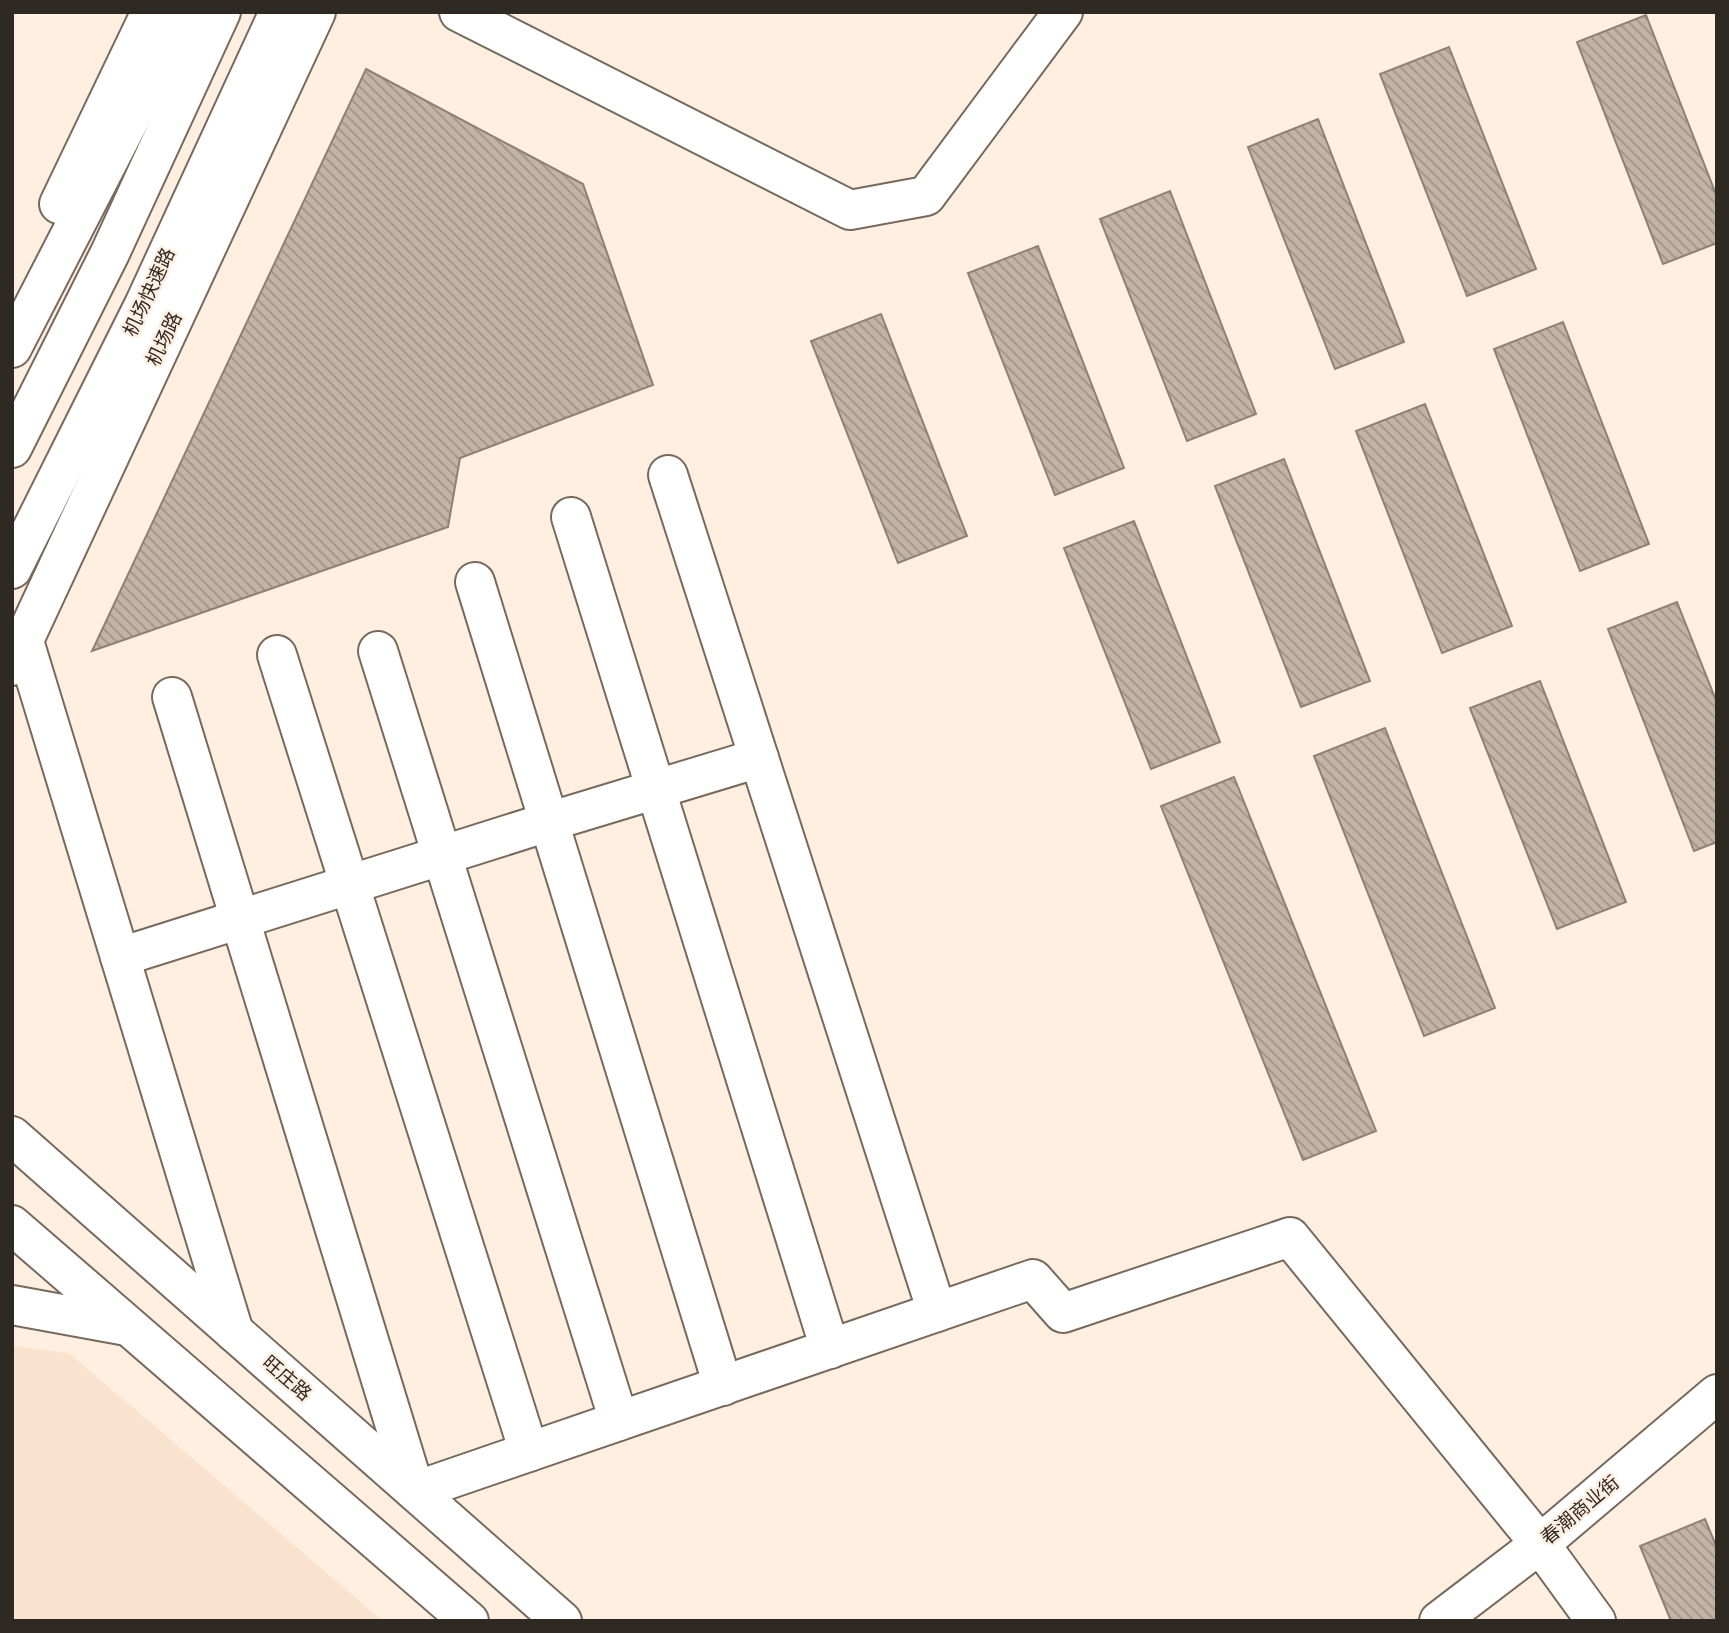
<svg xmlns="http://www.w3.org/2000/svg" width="1729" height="1633" viewBox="0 0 1729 1633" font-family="Montserrat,'Noto Sans SC',sans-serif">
<defs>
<pattern id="building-back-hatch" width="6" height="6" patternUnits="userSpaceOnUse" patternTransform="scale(1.75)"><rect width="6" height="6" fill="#c2b3a5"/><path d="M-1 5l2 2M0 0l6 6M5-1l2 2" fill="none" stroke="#9e9286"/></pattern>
</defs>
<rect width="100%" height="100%" fill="#ffefe1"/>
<!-- built -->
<path fill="#f9e3cf" d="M12 1346 69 1353 383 1621H12Z"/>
<!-- building -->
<g fill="url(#building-back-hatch)" stroke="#8e8073" stroke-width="2">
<path d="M1646 15 1717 197V243L1663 264 1577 42Z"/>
<path d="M1449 47 1536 269 1467 296 1380 74Z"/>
<path d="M366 69 583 184 653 385 460 458 448 527 92 651Z"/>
<path d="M1318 119 1404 342 1335 369 1248 147Z"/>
<path d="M1170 191 1256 414 1187 441 1100 219Z"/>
<path d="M1038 246 1124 468 1055 495 968 273Z"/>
<path d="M881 314 967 536 898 563 811 341Z"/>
<path d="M1563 322 1649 544 1580 571 1494 349Z"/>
<path d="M1425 404 1512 626 1442 653 1356 431Z"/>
<path d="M1284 459 1370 681 1301 707 1215 486Z"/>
<path d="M1134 521 1220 742 1151 769 1064 548Z"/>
<path d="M1677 602 1717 703V842L1694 851 1608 629Z"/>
<path d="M1540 681 1626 902 1557 929 1470 708Z"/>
<path d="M1385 728 1495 1008 1424 1036 1314 756Z"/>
<path d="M1234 777 1376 1131 1303 1160 1161 806Z"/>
<path d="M1705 1519 1717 1548V1621H1671L1640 1546Z"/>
</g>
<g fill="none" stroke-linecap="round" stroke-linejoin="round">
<!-- minor casing -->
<g stroke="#776a5d" stroke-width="42">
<g id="minor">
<path d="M459 12 850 210 926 196 1063 12"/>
<path d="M668 475 937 1312"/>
<path d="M571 517 830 1349"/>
<path d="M475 582 723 1386"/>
<path d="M24 641 234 1332"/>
<path d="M378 651 619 1421"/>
<path d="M277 655 529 1452"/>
<path d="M172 697 415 1491 1033 1279 1063 1313 1290 1237 1540 1544 1596 1621"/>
<path d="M120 957 548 822 759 758"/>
<path d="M1439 1621 1540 1544 1717 1394"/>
</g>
</g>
<!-- major casing -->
<g stroke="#776a5d" stroke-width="42">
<g id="major">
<path d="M12 348 185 12"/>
<path d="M12 666 316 12"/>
<path d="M12 1136 562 1621"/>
<path d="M12 1225 469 1621"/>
<path d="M12 1305 127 1326"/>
</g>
</g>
<!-- highway casing -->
<g stroke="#776a5d" stroke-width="42">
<g id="highway">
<path d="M59 204 151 12"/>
<path d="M12 448 110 253 221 12"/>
<path d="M12 569 144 305 279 12"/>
</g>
</g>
<!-- minor -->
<use href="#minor" stroke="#fff" stroke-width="38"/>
<!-- major -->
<use href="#major" stroke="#fff" stroke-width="38"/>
<!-- highway -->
<use href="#highway" stroke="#fff" stroke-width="38"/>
</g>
<g text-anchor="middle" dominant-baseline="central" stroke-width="5" stroke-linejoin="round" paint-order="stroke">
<!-- street labels -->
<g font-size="19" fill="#2f2924" stroke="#ffefe1">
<text transform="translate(149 292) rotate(-65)">机场快速路</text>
<text transform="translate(164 339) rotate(-65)">机场路</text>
<text transform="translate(287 1378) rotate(41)">旺庄路</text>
<text transform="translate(1580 1510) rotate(-40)">春潮商业街</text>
</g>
</g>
<!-- border -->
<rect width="1729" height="1633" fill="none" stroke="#2f2924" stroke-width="28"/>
</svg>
